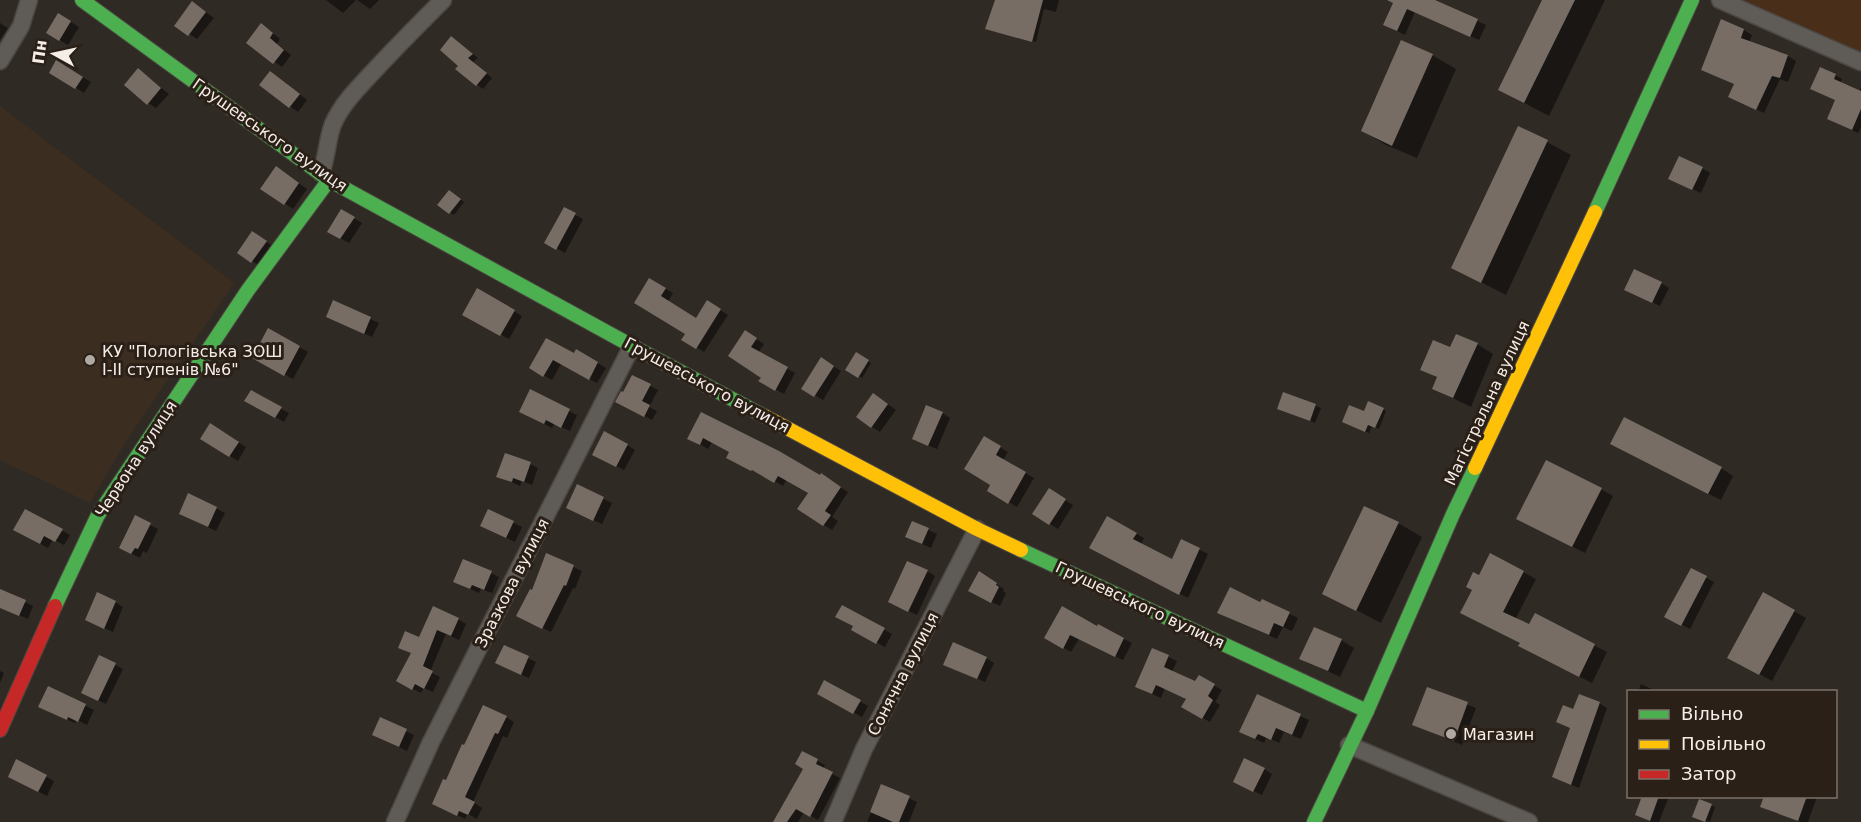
<svg xmlns="http://www.w3.org/2000/svg" width="1861" height="822" viewBox="0 0 1861 822" font-family="'DejaVu Sans',sans-serif">
<rect width="100%" height="100%" fill="#302a25"/>
<!-- built -->
<path fill="#3c2d21" d="M0 106 234 283 128 438 90 503 0 460Z"/>
<!-- green -->
<path fill="#492f19" d="M1744 0H1861V53Z"/>
<!-- shadow -->
<g fill="#0007">
<path d="M326 0H356L343 13Z"/>
<path d="M357 0H379L370 9Z"/>
<path d="M996 0H1059L1056 12 1044 9 1036 42 986 29Z"/>
<path d="M1396 0H1433L1486 25 1479 40 1415 12 1405 35 1393 29Z"/>
<path d="M1544 0H1605L1549 116 1500 90Z"/>
<path d="M200 8 214 18 197 39 176 25Z"/>
<path d="M59 15 79 27 68 45 48 33Z"/>
<path d="M0 23 8 28 0 40Z"/>
<path d="M269 30 280 39 277 44 291 55 282 67 248 42Z"/>
<path d="M1744 30 1752 35 1749 42 1788 56 1796 61 1788 82 1780 79 1764 113 1738 101 1736 84 1703 70Z"/>
<path d="M452 38 478 58 473 62 492 78 483 89 457 69 460 65Z"/>
<path d="M1432 55 1456 69 1417 158 1386 145 1363 131Z"/>
<path d="M57 62 91 82 84 93 51 72Z"/>
<path d="M138 70 169 94 156 108 148 103Z"/>
<path d="M1835 75 1842 79 1840 83 1859 92 1861 87V127L1858 133 1835 122 1837 100 1819 92Z"/>
<path d="M278 78 307 100 298 112 261 85Z"/>
<path d="M1547 142 1571 155 1506 295 1453 268Z"/>
<path d="M1702 168 1710 173 1701 193 1678 183Z"/>
<path d="M284 173 307 189 293 209 262 188Z"/>
<path d="M453 194 464 202 454 215 439 205Z"/>
<path d="M564 209 583 219 565 253 546 242Z"/>
<path d="M341 211 362 223 349 243 329 232Z"/>
<path d="M261 238 274 247 260 266 252 261Z"/>
<path d="M650 280 673 293 668 302 696 319 707 302 728 315 704 352 684 339 687 334Z"/>
<path d="M1661 283 1669 288 1660 306 1634 294Z"/>
<path d="M478 290 522 316 509 339 464 314Z"/>
<path d="M334 302 379 323 372 337 336 321Z"/>
<path d="M269 330 308 352 293 379 254 357Z"/>
<path d="M745 332 764 344 758 353 795 373 784 394 760 381 762 377Z"/>
<path d="M546 340 574 355 577 351 606 368 597 383 561 364 552 380 531 368Z"/>
<path d="M1477 344 1493 354 1471 407 1434 389 1438 378 1422 369 1451 349Z"/>
<path d="M856 354 871 363 862 378 847 370Z"/>
<path d="M821 359 841 371 823 400 803 388Z"/>
<path d="M633 377 658 390 649 407 657 411 652 420 617 401 624 394Z"/>
<path d="M530 391 577 415 570 431 554 424 552 428 529 416Z"/>
<path d="M252 392 289 413 284 422 246 401Z"/>
<path d="M1284 393 1321 408 1315 423 1284 411Z"/>
<path d="M882 400 896 410 880 432 872 427Z"/>
<path d="M1383 409 1386 411 1379 429 1372 426 1369 433 1347 423 1365 413Z"/>
<path d="M942 413 950 418 937 449 922 443Z"/>
<path d="M701 414 820 477 829 480 848 492 832 517 838 521 832 530 799 509 810 493 787 479 783 486 761 473 760 474 736 462 731 451 712 442 708 449 689 438Z"/>
<path d="M211 425 246 447 238 461 202 439Z"/>
<path d="M984 438 1008 452 1003 460 1034 478 1017 507 989 490 992 484Z"/>
<path d="M627 445 635 450 624 470 594 454Z"/>
<path d="M1624 451 1721 468 1733 476 1721 500Z"/>
<path d="M530 464 538 468 532 485 522 481 520 486 498 476Z"/>
<path d="M578 486 612 503 602 524 576 512Z"/>
<path d="M1601 489 1613 496 1585 553 1531 526Z"/>
<path d="M189 495 225 513 216 531 189 518Z"/>
<path d="M1057 495 1073 505 1058 529 1034 514Z"/>
<path d="M26 511 70 535 64 545 53 539 48 548 15 530Z"/>
<path d="M489 511 522 527 515 542 490 530Z"/>
<path d="M1108 518 1144 538 1141 545 1173 561 1182 541 1208 554 1188 598 1099 552Z"/>
<path d="M913 523 937 534 931 548 915 541Z"/>
<path d="M1398 523 1422 537 1381 623 1324 593Z"/>
<path d="M150 525 158 529 147 553 143 551 140 558 129 552Z"/>
<path d="M547 555 582 571 575 589 573 588 551 632 526 620 533 592Z"/>
<path d="M1691 570 1714 582 1690 629 1666 616Z"/>
<path d="M927 571 935 576 917 615 898 606Z"/>
<path d="M1523 572 1536 579 1515 620 1530 626 1535 615 1607 652 1592 683 1532 653 1521 643 1473 590 1480 577Z"/>
<path d="M491 573 499 577 492 593 481 589 479 593 463 586Z"/>
<path d="M979 573 1004 589 1003 591 1006 593 1000 606 970 591Z"/>
<path d="M0 590 33 606 28 619 0 607Z"/>
<path d="M1764 594 1806 618 1772 681 1729 657Z"/>
<path d="M1263 601 1298 618 1292 631 1283 627 1277 639 1227 617 1261 604Z"/>
<path d="M115 602 123 607 113 632 95 624Z"/>
<path d="M843 607 892 634 885 647 853 629 855 626Z"/>
<path d="M458 619 466 624 459 640 446 634 430 672 440 677 433 692 424 688 421 693 398 681 420 639Z"/>
<path d="M1098 626 1132 643 1123 660 1079 639 1071 652 1046 638Z"/>
<path d="M1341 640 1354 648 1340 677 1301 658Z"/>
<path d="M504 647 536 662 529 678 505 667Z"/>
<path d="M1152 649 1177 661 1172 672 1196 683 1199 677 1222 690 1215 702 1220 705 1210 722 1183 707 1187 699 1165 688 1161 698 1145 691Z"/>
<path d="M986 658 994 663 985 682 952 667Z"/>
<path d="M115 665 123 669 106 704 91 697Z"/>
<path d="M0 671 4 673 0 683Z"/>
<path d="M825 682 868 706 862 717 819 693Z"/>
<path d="M1641 684 1658 692H1638Z"/>
<path d="M48 688 94 710 87 725 77 720 75 723 48 711Z"/>
<path d="M1428 689 1476 708 1462 745 1414 725Z"/>
<path d="M1257 696 1309 720 1301 739 1284 732 1279 743 1267 737 1264 743 1249 736Z"/>
<path d="M1599 703 1607 708 1579 788 1554 777 1572 728 1574 711Z"/>
<path d="M506 717 514 722 507 738 503 736 473 802 482 808 477 819 468 814 465 819 442 808 447 782 465 747Z"/>
<path d="M381 719 414 735 407 751 382 739Z"/>
<path d="M802 753 825 765 823 769 840 778 818 820 804 812 798 822H774L804 768Z"/>
<path d="M17 761 54 781 47 796 18 781Z"/>
<path d="M1264 769 1272 774 1262 795 1243 786Z"/>
<path d="M882 786 917 802 909 822H867Z"/>
<path d="M1643 796H1664L1668 799 1659 822H1652L1636 815Z"/>
<path d="M1766 796 1817 797 1808 822H1801L1770 811 1762 807Z"/>
<path d="M1700 801 1715 807 1710 822 1696 817Z"/>
</g>
<!-- building -->
<g fill="#776d65">
<path d="M995 0H1043L1032 42 985 29Z"/>
<path d="M1387 0H1435L1478 19 1470 37 1407 9 1397 31 1383 25 1393 3Z"/>
<path d="M1542 0H1575L1524 103 1498 90Z"/>
<path d="M192 1 206 12 188 36 174 26Z"/>
<path d="M58 13 71 21 59 41 46 33Z"/>
<path d="M1721 19 1744 29 1741 38 1788 55 1780 78 1772 76 1756 110 1728 97 1734 84 1701 70Z"/>
<path d="M261 23 273 33 270 38 284 50 273 64 246 43Z"/>
<path d="M451 36 473 54 468 58 487 73 476 86 455 69 458 66 440 50Z"/>
<path d="M1401 40 1433 54 1392 146 1361 131Z"/>
<path d="M56 60 83 77 75 89 49 73Z"/>
<path d="M1820 67 1836 74 1834 79 1861 91V109L1852 130 1827 119 1835 100 1810 89Z"/>
<path d="M138 68 161 88 147 105 124 85Z"/>
<path d="M270 71 300 94 289 108 259 85Z"/>
<path d="M1518 126 1548 140 1481 283 1451 268Z"/>
<path d="M1679 156 1703 167 1692 190 1668 179Z"/>
<path d="M276 166 299 183 284 205 260 189Z"/>
<path d="M449 190 461 199 449 214 437 205Z"/>
<path d="M564 207 576 213 556 250 544 243Z"/>
<path d="M341 209 355 217 340 239 327 232Z"/>
<path d="M252 231 267 241 251 263 237 253Z"/>
<path d="M1634 269 1662 282 1652 303 1624 290Z"/>
<path d="M649 278 666 288 661 296 696 318 707 300 721 309 696 349 681 340 685 334 634 303Z"/>
<path d="M477 288 515 310 500 336 462 315Z"/>
<path d="M333 300 371 317 364 334 326 317Z"/>
<path d="M268 328 300 346 284 376 252 358Z"/>
<path d="M745 330 757 338 751 347 788 367 775 391 758 381 761 378 728 356Z"/>
<path d="M1456 334 1478 343 1453 398 1432 389 1437 377 1420 370 1433 340 1450 347Z"/>
<path d="M546 338 574 353 576 349 598 362 589 380 553 360 543 377 529 368Z"/>
<path d="M856 352 869 360 858 378 845 370Z"/>
<path d="M821 357 834 366 814 397 801 389Z"/>
<path d="M632 375 651 384 642 401 650 405 644 417 615 402 621 391 623 392Z"/>
<path d="M530 389 570 409 561 428 546 420 544 424 519 412Z"/>
<path d="M251 390 282 407 275 418 244 401Z"/>
<path d="M1283 392 1316 404 1310 421 1277 409Z"/>
<path d="M873 393 888 404 871 428 856 417Z"/>
<path d="M1368 401 1384 408 1375 428 1368 425 1365 432 1342 422 1349 405 1364 411Z"/>
<path d="M926 405 943 412 928 446 912 439Z"/>
<path d="M701 412 779 451 820 475 821 473 841 487 825 511 831 515 823 526 797 509 808 493 778 476 774 483 752 470 751 471 726 458 729 452 703 438 700 445 687 439Z"/>
<path d="M1624 417 1722 467 1708 494 1610 444Z"/>
<path d="M210 423 239 442 229 457 200 439Z"/>
<path d="M604 431 628 444 616 467 592 455Z"/>
<path d="M984 436 1001 446 996 455 1026 472 1008 504 987 491 990 485 964 469Z"/>
<path d="M505 453 531 462 524 482 513 478 512 482 496 477Z"/>
<path d="M1546 460 1602 488 1572 547 1516 519Z"/>
<path d="M577 484 604 497 593 521 566 508Z"/>
<path d="M1049 488 1066 499 1049 525 1032 514Z"/>
<path d="M188 493 217 507 208 527 179 514Z"/>
<path d="M1364 506 1399 522 1356 611 1322 594Z"/>
<path d="M25 509 63 529 55 542 44 536 40 544 13 530Z"/>
<path d="M488 509 514 521 506 538 480 526Z"/>
<path d="M135 515 151 523 138 549 135 548 131 554 119 548Z"/>
<path d="M1107 516 1137 533 1133 539 1172 559 1181 539 1200 548 1179 595 1089 548Z"/>
<path d="M912 521 929 528 922 544 905 537Z"/>
<path d="M546 553 574 565 566 586 564 585 542 629 516 616 530 589 532 590Z"/>
<path d="M1490 553 1524 571 1503 612 1529 624 1535 613 1595 644 1579 677 1518 646 1520 643 1460 613 1472 590 1466 587 1473 572 1479 575Z"/>
<path d="M463 559 492 571 484 590 472 585 470 589 453 582Z"/>
<path d="M907 561 928 570 908 612 888 602Z"/>
<path d="M1691 568 1707 576 1681 626 1664 617Z"/>
<path d="M979 571 997 583 996 585 999 587 991 603 968 591Z"/>
<path d="M1230 587 1260 602 1262 599 1290 612 1283 627 1274 623 1269 635 1217 613Z"/>
<path d="M0 589 26 600 19 616 0 608Z"/>
<path d="M97 592 116 601 104 629 85 620Z"/>
<path d="M1763 592 1795 610 1759 675 1727 658Z"/>
<path d="M842 605 885 628 876 644 851 630 853 626 835 617Z"/>
<path d="M433 606 459 618 451 636 437 630 423 666 433 671 424 689 415 684 412 690 396 681 411 653 398 648 405 631 419 637Z"/>
<path d="M1062 606 1097 626 1098 624 1124 638 1115 657 1070 635 1063 649 1044 638Z"/>
<path d="M1314 627 1342 639 1328 671 1299 659Z"/>
<path d="M953 642 987 657 977 679 943 665Z"/>
<path d="M504 645 529 656 521 675 495 663Z"/>
<path d="M1152 648 1169 655 1164 667 1195 681 1199 675 1215 684 1208 696 1213 700 1202 719 1181 707 1186 699 1156 685 1152 694 1135 687Z"/>
<path d="M99 655 116 663 98 701 81 693Z"/>
<path d="M824 680 861 700 853 714 817 694Z"/>
<path d="M48 686 86 704 78 722 68 717 67 720 38 707Z"/>
<path d="M1427 687 1468 702 1454 741 1412 725Z"/>
<path d="M1257 694 1301 714 1292 735 1276 728 1271 740 1258 734 1255 739 1239 732Z"/>
<path d="M1579 694 1600 702 1571 785 1552 777 1570 728 1556 722 1563 705 1573 709Z"/>
<path d="M483 705 507 716 498 734 495 733 465 797 475 802 468 815 459 811 457 816 432 804 443 779 446 780 462 744 464 745Z"/>
<path d="M380 717 407 729 399 747 372 735Z"/>
<path d="M802 751 818 759 816 764 833 772 810 817 796 809 787 822H773L803 769 795 764Z"/>
<path d="M1244 758 1265 768 1253 792 1233 782Z"/>
<path d="M16 759 47 775 38 792 8 777Z"/>
<path d="M881 784 910 796 899 822H893L870 812Z"/>
<path d="M1642 796H1659L1650 821 1635 815Z"/>
<path d="M1764 796H1807L1798 821 1760 807Z"/>
<path d="M1699 799 1712 804 1705 822 1692 817Z"/>
</g>
<g fill="none" stroke-linecap="round" stroke-linejoin="round">
<!-- street casing -->
<g stroke="#4c4742" stroke-width="19">
<g id="street">
<path d="M1720 0 1861 62"/>
<path d="M0 61 21 26 29 0"/>
<path d="M321 173C327 157 327 140 333 124 342 104 357 89 372 73 395 48 419 24 443 0"/>
<path d="M1349 745 1529 822"/>
<path d="M395 822 431 742 632 346"/>
<path d="M833 822 864 749 977 529"/>
</g>
</g>
<!-- fast casing -->
<g stroke="#4c4742" stroke-width="16">
<g id="fast">
<path d="M82 0 329 180 632 346 764 416"/>
<path d="M1595 212 1692 0"/>
<path d="M1021 550 1367 711"/>
<path d="M55 606 98 515 248 290 329 180"/>
<path d="M1314 822 1367 711 1453 514 1475 468"/>
</g>
</g>
<!-- slow casing -->
<g stroke="#4c4742" stroke-width="16">
<g id="slow">
<path d="M764 416 977 529 1021 550"/>
<path d="M1475 468 1595 212"/>
</g>
</g>
<!-- jam casing -->
<g stroke="#4c4742" stroke-width="16">
<path id="jam" d="M0 730 55 606"/>
</g>
<!-- street -->
<use href="#street" stroke="#5f5b57" stroke-width="16"/>
<!-- fast -->
<use href="#fast" stroke="#4caf50" stroke-width="14"/>
<!-- slow -->
<use href="#slow" stroke="#ffc107" stroke-width="14"/>
<!-- jam -->
<use href="#jam" stroke="#c62828" stroke-width="14"/>
</g>
<!-- markers -->
<g fill="#b0a9a3" stroke="#2b2017" stroke-width="2">
<circle cx="90" cy="360" r="6"/>
<circle cx="1451" cy="734" r="6"/>
</g>
<g text-anchor="middle" dominant-baseline="central" stroke-width="6" stroke-linejoin="round" paint-order="stroke">
<!-- street labels -->
<g font-size="16" fill="#f5ede7" stroke="#2b2017">
<text transform="translate(270 135) rotate(35)">Грушевського вулиця</text>
<text transform="translate(707 385) rotate(28)">Грушевського вулиця</text>
<text transform="translate(1487 403) rotate(-65)">Магістральна вулиця</text>
<text transform="translate(136 459) rotate(-57)">Червона вулиця</text>
<text transform="translate(512 583) rotate(-63)">Зразкова вулиця</text>
<text transform="translate(1140 605) rotate(25)">Грушевського вулиця</text>
<text transform="translate(903 674) rotate(-63)">Сонячна вулиця</text>
</g>
<!-- poi labels -->
<g font-size="16" fill="#f5ede7" stroke="#2b2017" text-anchor="start">
<text x="102" y="351">КУ "Пологівська ЗОШ<tspan x="102" dy="18">І-ІІ ступенів №6"</tspan></text>
<text x="1463" y="734">Магазин</text>
</g>
</g>
<!-- legend -->
<rect x="1627" y="690" width="210" height="108" fill="#2b2017" stroke="#7c726a" stroke-width="1.5"/>
<rect x="1639" y="710" width="30" height="9" fill="#4caf50" stroke="#7c726a" stroke-width="1.5"/>
<text x="1681" y="720" font-size="18" fill="#f5ede7">Вільно</text>
<rect x="1639" y="740" width="30" height="9" fill="#ffc107" stroke="#7c726a" stroke-width="1.5"/>
<text x="1681" y="750" font-size="18" fill="#f5ede7">Повільно</text>
<rect x="1639" y="770" width="30" height="9" fill="#c62828" stroke="#7c726a" stroke-width="1.5"/>
<text x="1681" y="780" font-size="18" fill="#f5ede7">Затор</text>
<!-- north arrow -->
<g transform="translate(54 54) rotate(278)" stroke="#2b2017" stroke-width="4.5" paint-order="stroke">
<path d="M0-4.5L10 22L0 15L-10 22Z" fill="#f5ede7"/>
<text y="-9" font-size="16" font-weight="bold" text-anchor="middle" fill="#f5ede7">Пн</text>
</g>
</svg>
